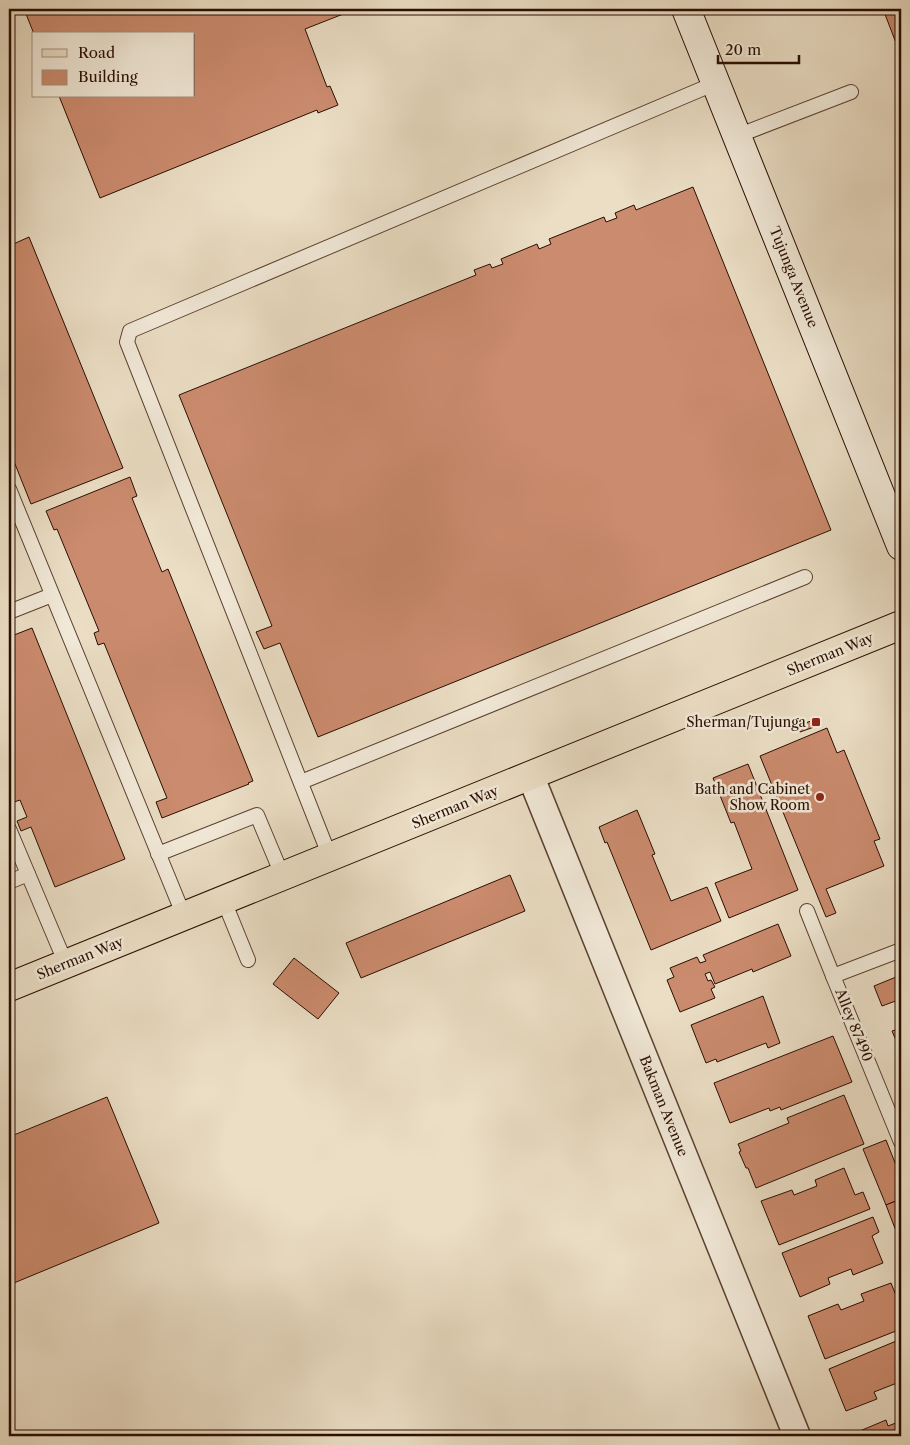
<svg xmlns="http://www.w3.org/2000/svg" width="910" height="1445" viewBox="0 0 910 1445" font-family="'Libre Caslon Text',serif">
<rect width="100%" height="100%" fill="#ebdec5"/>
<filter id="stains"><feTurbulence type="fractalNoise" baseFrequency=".004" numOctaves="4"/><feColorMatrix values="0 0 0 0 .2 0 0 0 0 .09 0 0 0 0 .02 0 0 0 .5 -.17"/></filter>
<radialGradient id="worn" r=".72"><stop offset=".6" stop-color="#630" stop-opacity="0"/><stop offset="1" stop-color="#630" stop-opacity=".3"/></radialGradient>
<!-- building -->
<g fill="#cb8b6e" stroke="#290d00">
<path d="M24 9H356L305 29 327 87 330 86 338 105 318 113 317 110 100 198 59 96H194V34H34Z"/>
<path d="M883 9H901V56Z"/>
<path d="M693 187 831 530 318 737 280 643 264 649 256 632 272 626 179 395 476 275 474 270 490 264 492 268 503 264 501 259 537 244 539 249 551 244 549 239 604 217 606 222 617 218 615 213 634 205 636 210Z"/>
<path d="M9 195 12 198 13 202 9 207Z"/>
<path d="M29 237 123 468 31 504 9 449V246Z"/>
<path d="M130 477 137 496 132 498 162 572 168 569 253 781 248 783 249 784 162 818 156 802 167 798 104 643 98 645 94 633 99 631 57 529 54 530 46 511Z"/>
<path d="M32 628 125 859 55 887 31 827 21 831 17 821 27 817 20 800 11 803 9 797V777L11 776 9 771V637Z"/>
<path d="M811 721 814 727 800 732 797 726Z"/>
<path d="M827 728 837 753 844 750 880 839 874 841 884 866 826 889 836 913 826 917 760 756Z"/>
<path d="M748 764 798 890 729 918 715 883 752 869 734 822 731 823 713 778Z"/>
<path d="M637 810 655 854 652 855 671 901 707 887 721 921 651 950 607 842 605 843 599 827Z"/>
<path d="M510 875 525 911 361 978 346 943Z"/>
<path d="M778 924 791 956 753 972 752 969 715 984 710 972 705 974 708 981 711 980 715 987 711 989 715 998 680 1012 667 980 674 977 670 968 697 957 700 963 706 961 703 955Z"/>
<path d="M294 958 339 993 318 1019 273 984Z"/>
<path d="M901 975V999L882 1006 874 986Z"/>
<path d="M763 996 780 1043 768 1048 766 1043 717 1062 716 1059 706 1063 691 1025Z"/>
<path d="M901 1028V1052L892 1031Z"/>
<path d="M833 1036 852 1082 781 1110 780 1107 770 1111 769 1108 730 1123 714 1083Z"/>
<path d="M844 1095 864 1144 756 1188 748 1168H746L739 1152 741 1151 738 1144 789 1123 787 1118Z"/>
<path d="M107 1097 159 1223 9 1285V1137Z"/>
<path d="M886 1140 901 1178V1199L886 1205 863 1149Z"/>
<path d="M844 1168 855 1195 863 1192 870 1209 779 1245 761 1201 792 1190 794 1195 817 1186 815 1180Z"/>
<path d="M901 1199V1244L886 1205Z"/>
<path d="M873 1217 879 1232 872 1236 883 1263 853 1275 851 1269 828 1278 830 1284 800 1297 782 1253Z"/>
<path d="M891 1283 901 1308V1329L825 1359 808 1316 838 1304 841 1310 864 1301 861 1294Z"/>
<path d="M901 1339V1389L900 1390 897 1383 874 1392 877 1399 846 1411 829 1369Z"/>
<path d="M886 1420 888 1426 901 1421V1436H856L855 1433Z"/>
</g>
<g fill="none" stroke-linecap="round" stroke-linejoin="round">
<!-- lane casing -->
<g stroke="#5a4131" stroke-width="16">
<g id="lane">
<path d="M737 136 851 92"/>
<path d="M9 489 184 916"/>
<path d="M9 612 52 595"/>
<path d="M301 782 805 577"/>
<path d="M9 829 28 874"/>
<path d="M158 854 257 815 283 877"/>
<path d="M330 857 127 342 130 331 716 83"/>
<path d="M9 882 28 874 66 964"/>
<path d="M224 901 248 960"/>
<path d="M807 911 833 976"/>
<path d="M901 950 833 976 901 1142"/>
</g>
</g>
<!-- street casing -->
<g stroke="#5a4131" stroke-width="29">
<path id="street" d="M531 777 797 1436"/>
</g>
<!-- secondary casing -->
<g stroke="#290d00" stroke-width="30">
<path id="secondary" d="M686 9 901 546"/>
</g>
<!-- primary casing -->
<g stroke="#290d00" stroke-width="30">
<path id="primary" d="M9 987 901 625"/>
</g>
<!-- lane -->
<use href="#lane" stroke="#f2ead9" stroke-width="14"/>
<!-- street -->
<use href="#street" stroke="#f2ead9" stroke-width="26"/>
<!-- secondary -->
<use href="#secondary" stroke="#f2ead9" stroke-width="28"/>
<!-- primary -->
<use href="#primary" stroke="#ebdec5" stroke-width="28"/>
</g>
<!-- markers -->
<g fill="#8f2418" stroke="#f2ead9" stroke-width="2">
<rect x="811" y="717" width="10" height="10" rx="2.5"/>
<circle cx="820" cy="797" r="5"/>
</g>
<g text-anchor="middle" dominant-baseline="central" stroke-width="5" stroke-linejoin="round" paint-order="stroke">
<!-- street labels -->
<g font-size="14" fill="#290d00" stroke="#f2ead9">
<text transform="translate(794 277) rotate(68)">Tujunga Avenue</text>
<text transform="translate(830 654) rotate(-22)">Sherman Way</text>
<text transform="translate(455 807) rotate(-22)">Sherman Way</text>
<text transform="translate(80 958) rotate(-22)">Sherman Way</text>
<text transform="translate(854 1025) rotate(68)">Alley 87490</text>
<text transform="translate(664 1106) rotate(68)">Bakman Avenue</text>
</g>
<!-- poi labels -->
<g font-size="14" fill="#290d00" stroke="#f2ead9" text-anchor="end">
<text x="806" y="722">Sherman/Tujunga</text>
<text x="810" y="789">Bath and Cabinet<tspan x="810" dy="16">Show Room</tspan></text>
</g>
</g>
<!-- margin -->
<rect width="910" height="1445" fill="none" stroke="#ebdec5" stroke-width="30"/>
<rect x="10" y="10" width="890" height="1425" fill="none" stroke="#290d00" stroke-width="2.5"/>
<rect x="15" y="15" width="880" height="1415" fill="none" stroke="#290d00"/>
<!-- legend -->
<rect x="32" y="32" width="162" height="65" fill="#f2ead9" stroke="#a29282"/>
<rect x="42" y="49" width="25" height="8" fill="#ebdec5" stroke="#a29282"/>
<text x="78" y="58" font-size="15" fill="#290d00">Road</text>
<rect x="42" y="70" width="25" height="15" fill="#cb8b6e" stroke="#a29282"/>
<text x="78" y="82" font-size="15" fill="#290d00">Building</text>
<!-- scale -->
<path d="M718 55v8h81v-8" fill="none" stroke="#290d00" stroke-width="2.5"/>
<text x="725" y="55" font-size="15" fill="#290d00" stroke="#f2ead9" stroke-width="4" paint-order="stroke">20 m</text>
<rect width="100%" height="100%" filter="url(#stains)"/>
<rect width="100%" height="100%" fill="url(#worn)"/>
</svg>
